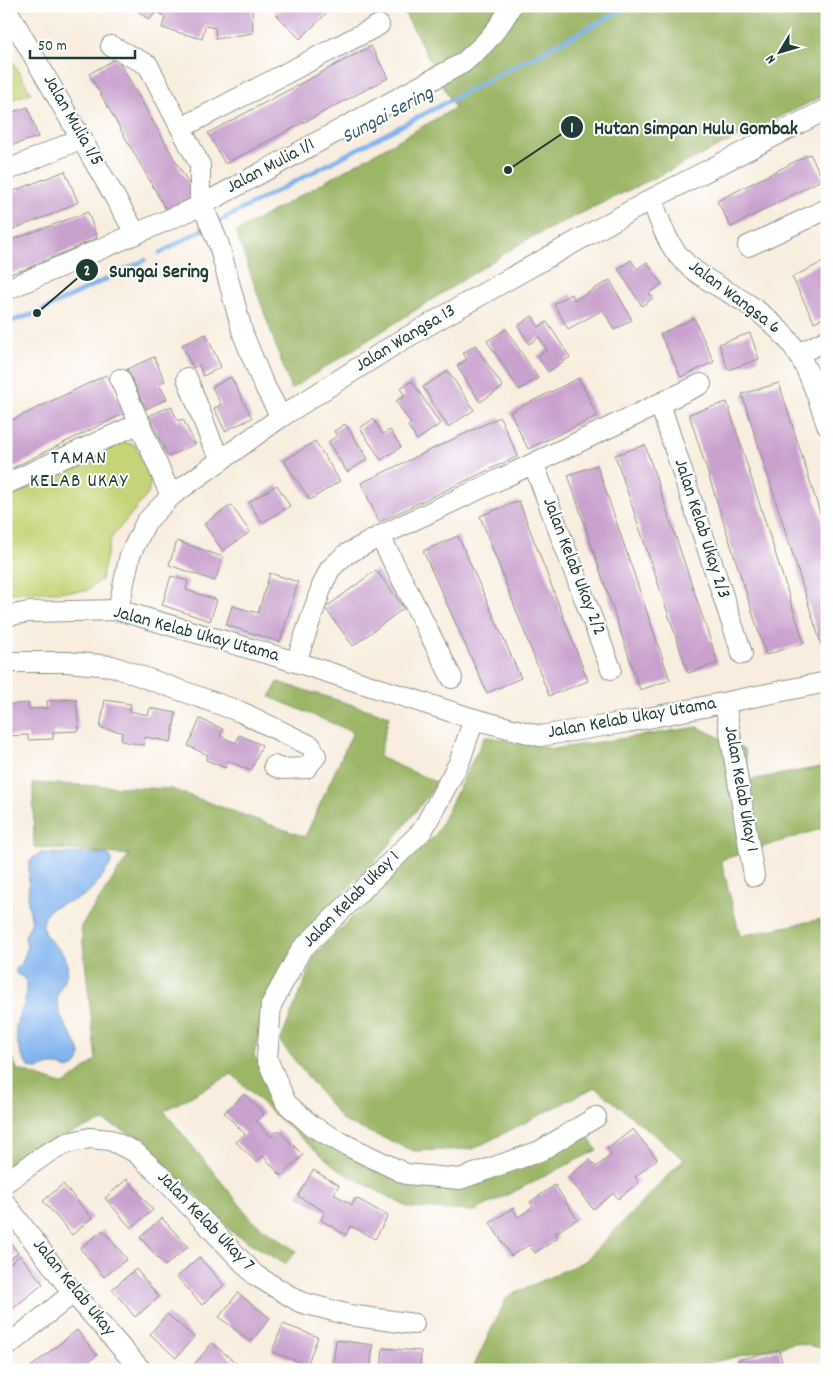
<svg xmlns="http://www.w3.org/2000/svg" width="833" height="1376" viewBox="0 0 833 1376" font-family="Dekko,sans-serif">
<rect width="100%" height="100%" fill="#fff"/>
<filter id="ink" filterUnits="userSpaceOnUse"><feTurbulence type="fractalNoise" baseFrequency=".02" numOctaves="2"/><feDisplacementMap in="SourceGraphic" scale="10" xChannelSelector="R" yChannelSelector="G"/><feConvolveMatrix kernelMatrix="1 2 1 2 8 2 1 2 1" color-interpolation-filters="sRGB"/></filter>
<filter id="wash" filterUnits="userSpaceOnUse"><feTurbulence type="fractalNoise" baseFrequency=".0096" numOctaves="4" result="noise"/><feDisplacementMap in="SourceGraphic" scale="20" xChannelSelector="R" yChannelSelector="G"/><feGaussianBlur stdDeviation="1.12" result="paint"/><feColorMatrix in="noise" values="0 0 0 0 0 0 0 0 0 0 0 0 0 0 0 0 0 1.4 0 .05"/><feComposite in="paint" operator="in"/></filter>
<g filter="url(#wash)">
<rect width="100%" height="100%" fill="#f8edde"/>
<!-- green -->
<g fill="#c5d476" stroke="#728855">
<path d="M6 50 31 93 6 101Z"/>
<path d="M124 442 135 445 151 479 148 494 111 538 101 580 86 591 6 593V499Z"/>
</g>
<!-- forest -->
<g fill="#9cb667" stroke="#5e7a4e">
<path d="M401 6H827V94L526 240 291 389 236 232 455 108Z"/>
<path d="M278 682 389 716 379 757 438 783 382 854 299 937 265 1001 254 1056 316 1137 405 1185 479 1183 586 1135 597 1150 475 1211 409 1208 339 1170 278 1118 232 1074 164 1111 253 1221 296 1251 285 1264 232 1232 140 1138 103 1121 74 1132 6 1173V1043L17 1069 64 1085 96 1060 81 926 129 855 34 847 33 783 171 789 305 837 353 732 270 697Z"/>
<path d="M698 727 745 750 749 780 827 766V827L721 860 740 936 827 918V1349L795 1343 679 1370H472L507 1297 585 1261 684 1159 595 1087 473 1149 414 1151 343 1121 280 1042 316 953 436 834 485 736 553 749Z"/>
</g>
<!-- water -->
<path fill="#82b4ee" stroke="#507891" d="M41 853 106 854 111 857 112 862C104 874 97 885 86 894 71 906 45 900 43 925 42 940 64 948 67 962 70 978 59 985 57 998 57 1004 59 1011 61 1017 65 1030 98 1062 67 1069 49 1058 42 1073 31 1068 21 1063 15 1037 16 1026 18 1017 23 1009 25 1001 26 994 26 987 26 981L21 976 16 974V969L22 963 27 948 25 936 32 922 28 903 29 863 34 857Z"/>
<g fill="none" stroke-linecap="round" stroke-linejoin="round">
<!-- stream -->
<g stroke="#82b4ee" stroke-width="4.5">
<path d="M214 224 630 6"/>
<path d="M160 253 205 228"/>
<path d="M6 323 37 313 145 260"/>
</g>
</g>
<g id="blocks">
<!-- building -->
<g fill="#c9a1cd">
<path d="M132 6H252L253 33 216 39 215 28 205 26 202 39 162 28 165 17 157 11 149 20Z"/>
<path d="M283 6H329L331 9 300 39 276 14Z"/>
<path d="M371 46 388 78 225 164 208 133Z"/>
<path d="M117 58 195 195 167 211 89 74Z"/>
<path d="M28 107 38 137 6 147V114Z"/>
<path d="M810 154 823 179 731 227 717 201Z"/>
<path d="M65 171 78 202 53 214 6 232V194Z"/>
<path d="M88 212 97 238 26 269 6 275V242Z"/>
<path d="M631 260 637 269 647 262 662 284 649 293 653 298 642 306 618 269Z"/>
<path d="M827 260V316L814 322 792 277Z"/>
<path d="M610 280 632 320 614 330 603 310 568 329 554 304 571 294 575 300Z"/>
<path d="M532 316 539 327 547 322 570 357 548 372 537 356 547 350 539 337 529 344 518 326Z"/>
<path d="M694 318 714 362 681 377 660 334Z"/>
<path d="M506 329 538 378 519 390 487 341Z"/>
<path d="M750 333 759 359 728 370 719 344Z"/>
<path d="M206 334 221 367 203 376 199 365 193 368 182 345Z"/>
<path d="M475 345 503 387 480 402 457 366 467 359 463 353Z"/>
<path d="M154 357 165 381 159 384 167 399 146 409 127 369Z"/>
<path d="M448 371 474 410 448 427 423 387Z"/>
<path d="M106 375 125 413 6 471V423Z"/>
<path d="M231 377 252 418 225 431 214 408 221 405 212 387Z"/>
<path d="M579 378 597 416 528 449 510 412Z"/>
<path d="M412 381 440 424 417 440 408 426 411 424 396 401 405 396 400 388Z"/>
<path d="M779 383 827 535V642L821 644 742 394Z"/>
<path d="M727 402 804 643 766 655 689 414Z"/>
<path d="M171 406 178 421 183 419 195 444 168 457 149 416Z"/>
<path d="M500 417 518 456 379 522 361 483Z"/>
<path d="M373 419 383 434 390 430 401 447 381 460 360 428Z"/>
<path d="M345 424 368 459 347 472 328 442 337 436 334 431Z"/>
<path d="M315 441 340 481 310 500 284 461Z"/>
<path d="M645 445 718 663 688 673 615 455Z"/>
<path d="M597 465 670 680 640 690 568 475Z"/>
<path d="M277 485 290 506 262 523 249 502Z"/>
<path d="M519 501 588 681 549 696 480 516Z"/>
<path d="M231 505 250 532 223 551 204 524Z"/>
<path d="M458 536 521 678 487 693 423 551Z"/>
<path d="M177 541 223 557 215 581 169 565Z"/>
<path d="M376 570 404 608 353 646 325 608Z"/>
<path d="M270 573 298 582 280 642 226 625 232 606 258 613Z"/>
<path d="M171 576 188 581 186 590 217 600 210 621 162 605Z"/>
<path d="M76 699 79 731 53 732V739L28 740V735L6 736V705L28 703 29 709 48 708 47 701Z"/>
<path d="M105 700 131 704 129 711 148 715 150 708 176 713 171 742 145 737 144 745 121 741 122 732 100 728Z"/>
<path d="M200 719 223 729 220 736 236 743 239 735 262 745 251 771 228 761 225 768 206 760 208 755 188 746Z"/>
<path d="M244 1094 264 1114 256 1121 271 1137 278 1130 303 1155 281 1176 263 1156 256 1162 236 1142 245 1134 224 1113Z"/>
<path d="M633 1129 657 1159 635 1177 639 1182 618 1199 614 1193 593 1209 568 1177 590 1160 596 1167 611 1155 607 1149Z"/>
<path d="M313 1170 339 1185 334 1194 352 1205 356 1198 388 1216 375 1239 351 1226 346 1235 321 1220 325 1212 298 1196Z"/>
<path d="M127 1179 153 1210 131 1228 105 1198Z"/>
<path d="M63 1184 92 1218 72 1235 43 1201Z"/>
<path d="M555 1185 577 1219 555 1233 558 1238 535 1253 529 1245 511 1256 490 1223 513 1208 518 1217 533 1207 530 1202Z"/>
<path d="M162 1218 188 1247 165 1266 140 1237Z"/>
<path d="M103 1230 127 1259 104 1277 80 1248Z"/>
<path d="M6 1237 18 1253 6 1262Z"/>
<path d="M20 1255 43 1284 6 1314V1267Z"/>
<path d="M199 1257 224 1285 202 1305 177 1277Z"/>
<path d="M136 1269 159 1297 135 1317 112 1289Z"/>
<path d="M238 1293 270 1318 251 1342 219 1317Z"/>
<path d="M167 1314 194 1337 176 1358 150 1334Z"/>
<path d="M283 1324 318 1337 307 1365 272 1352Z"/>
<path d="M77 1330 97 1355 79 1370H27Z"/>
<path d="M336 1340 373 1345 370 1370H332Z"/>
<path d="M212 1343 242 1368 241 1370H195L192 1367Z"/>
<path d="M383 1348 421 1351 420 1370H381Z"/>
<path d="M779 1350 784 1370H740L737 1360Z"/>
</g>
</g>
</g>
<g filter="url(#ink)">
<use href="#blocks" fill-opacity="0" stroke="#8c9589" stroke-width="1"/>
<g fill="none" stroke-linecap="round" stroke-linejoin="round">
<!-- minor casing -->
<g stroke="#8c9589" stroke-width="22">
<g id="minor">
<path d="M6 8 136 234"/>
<path d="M111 46 148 65 200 165V206L207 216 219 245 243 334 262 381 281 417"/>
<path d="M181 128 379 25"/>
<path d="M6 171 82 138"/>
<path d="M652 199C658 217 664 235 675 251 694 277 727 289 752 307 762 314 771 322 779 330 805 354 816 392 827 425"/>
<path d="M748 246 827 209"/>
<path d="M6 290 200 206 463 63C483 46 499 30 511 6"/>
<path d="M798 354 827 340"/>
<path d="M187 378 212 443 222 459"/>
<path d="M120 379 171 496"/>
<path d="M660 404 742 654"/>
<path d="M534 465 611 669"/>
<path d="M6 484 140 423"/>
<path d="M380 536 452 678"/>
<path d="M118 610 130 555 146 522 171 496 281 417 397 343 500 284 652 199 827 109"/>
<path d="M6 616 29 612 118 610 296 662 474 719 540 736 628 722 827 682"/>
<path d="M296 662 322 586 330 569 345 555 380 536 701 384"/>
<path d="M6 664 12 662H67L112 666 241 712 311 746 316 756 306 768 282 769 274 766"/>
<path d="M725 703 754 876"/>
<path d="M474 719 459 763 422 831 301 950 271 1005 267 1059 286 1103 312 1126 344 1144 406 1174 460 1179 540 1151 596 1117"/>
<path d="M6 1182 46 1154 67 1143 90 1138 110 1140 135 1152 161 1176 255 1275 300 1302 349 1315 414 1324"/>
<path d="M6 1204 73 1293 141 1370"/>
<path d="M6 1347 73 1293"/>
</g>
</g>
<!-- minor -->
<use href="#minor" stroke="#fff" stroke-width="20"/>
</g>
</g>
<g text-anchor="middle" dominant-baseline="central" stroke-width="4" stroke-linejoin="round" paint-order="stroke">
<!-- street labels -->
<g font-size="19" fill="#1f3d34" stroke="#fff">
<text transform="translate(72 121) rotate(60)">Jalan Mulia 1/5</text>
<text transform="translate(271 167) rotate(-28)">Jalan Mulia 1/1</text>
<text transform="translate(734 298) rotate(37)">Jalan Wangsa 6</text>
<text transform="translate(406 339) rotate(-31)">Jalan Wangsa 13</text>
<text transform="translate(701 529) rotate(72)">Jalan Kelab Ukay 2/3</text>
<text transform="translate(573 567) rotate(69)">Jalan Kelab Ukay 2/2</text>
<text transform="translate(196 635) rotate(15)">Jalan Kelab Ukay Utama</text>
<text transform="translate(632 719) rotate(-10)">Jalan Kelab Ukay Utama</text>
<text transform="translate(740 789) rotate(80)">Jalan Kelab Ukay 1</text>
<text transform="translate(352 900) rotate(-45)">Jalan Kelab Ukay 1</text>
<text transform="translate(205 1222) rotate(46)">Jalan Kelab Ukay 7</text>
<text transform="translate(73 1288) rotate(51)">Jalan Kelab Ukay</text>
</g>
<!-- water labels -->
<g font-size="20" font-style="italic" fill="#3d616c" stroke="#fff">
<text transform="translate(388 116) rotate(-28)">Sungai Sering</text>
</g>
<!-- neighbourhood labels -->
<g font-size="20" letter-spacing="1" fill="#1f3d34" stroke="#fff">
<text x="79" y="459">TAMAN<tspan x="79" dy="23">KELAB UKAY</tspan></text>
</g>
</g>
<!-- callouts -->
<path fill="none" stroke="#1f3d34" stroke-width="2" d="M508 170L572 127M37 313L87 270"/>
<g fill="#1f3d34" stroke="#fff" stroke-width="2">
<circle cx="508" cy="170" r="5"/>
<circle cx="37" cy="313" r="5"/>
<circle cx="572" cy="127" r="12"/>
<circle cx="87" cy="270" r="12"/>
</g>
<g font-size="15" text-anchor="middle" font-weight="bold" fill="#fff">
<text x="572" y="132">1</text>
<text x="87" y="275">2</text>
</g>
<g font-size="20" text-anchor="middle" font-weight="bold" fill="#1f3d34" stroke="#fff" stroke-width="4" stroke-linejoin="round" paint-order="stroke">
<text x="696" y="134">Hutan Simpan Hulu Gombak</text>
<text x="159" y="277">Sungai Sering</text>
</g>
<!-- margin -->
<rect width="833" height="1376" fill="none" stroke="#fff" stroke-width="25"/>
<!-- north arrow -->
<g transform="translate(780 52) rotate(232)" stroke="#ffffff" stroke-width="4" paint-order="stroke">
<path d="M0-4L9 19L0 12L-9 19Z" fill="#1f3d34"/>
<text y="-8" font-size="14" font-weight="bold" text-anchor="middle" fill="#1f3d34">N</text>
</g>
<!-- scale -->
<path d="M30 50v8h105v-8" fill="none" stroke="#1f3d34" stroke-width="2.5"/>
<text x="38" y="50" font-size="15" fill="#1f3d34" stroke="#ffffff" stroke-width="4" paint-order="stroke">50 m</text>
</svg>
